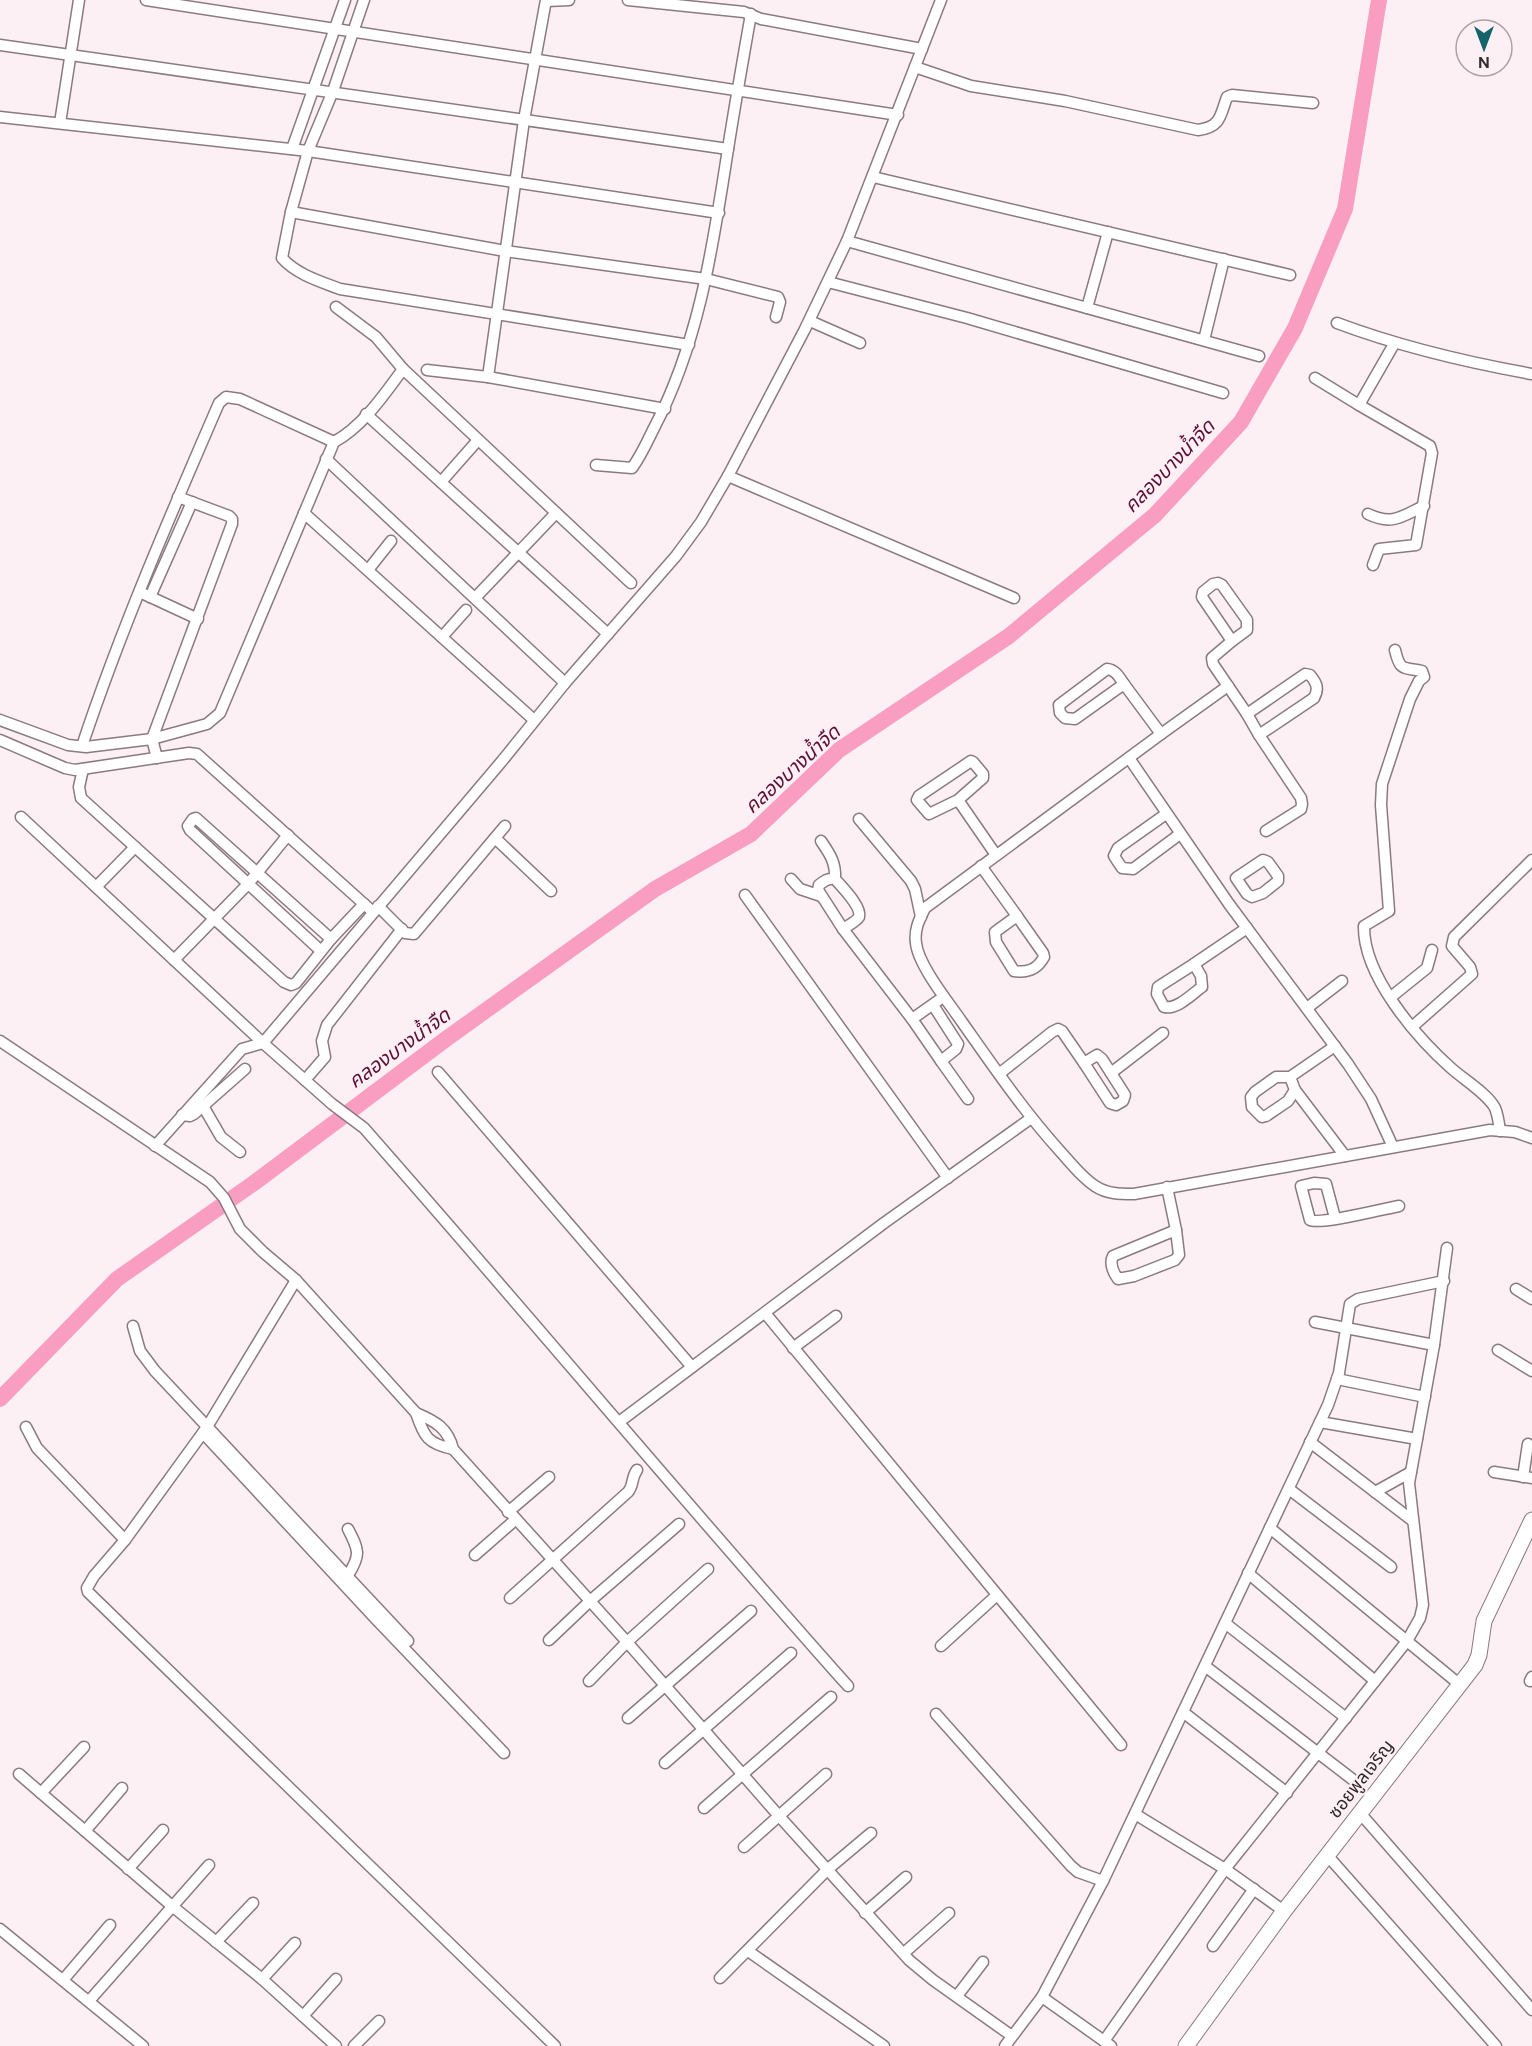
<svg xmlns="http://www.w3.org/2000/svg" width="1532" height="2046" viewBox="0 0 1532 2046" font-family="'DM Sans','Noto Sans Thai',sans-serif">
<rect width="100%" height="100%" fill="#fdf0f4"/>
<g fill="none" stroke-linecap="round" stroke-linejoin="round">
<!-- river -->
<path stroke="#f99ec1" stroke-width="16" d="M0 1399 117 1279 254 1183 446 1039 655 889 751 834 839 750 1009 636 1155 515 1241 422 1295 328 1345 209 1379 0"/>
<!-- street casing -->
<g stroke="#8b7a80" stroke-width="13">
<g id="street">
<path d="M146 0 898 115"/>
<path d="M364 0 333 91 308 151 291 212 282 258C296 274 319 281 340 289L689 345"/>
<path d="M628 0 744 12 761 19 922 49"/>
<path d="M547 1 569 0"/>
<path d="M0 45 728 149"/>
<path d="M915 67 971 86 1065 101 1198 130C1221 127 1220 116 1227 97L1232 95 1313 103"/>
<path d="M0 117 308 151 719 213"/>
<path d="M60 123 79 0"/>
<path d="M292 149 345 0"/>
<path d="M873 177 1290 275"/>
<path d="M291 212 505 251 706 279 778 297 780 302 776 317"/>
<path d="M847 241 1259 356"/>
<path d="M828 282 967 318 1223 393"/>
<path d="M336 307 376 337 403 369 631 583"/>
<path d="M1087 308 1108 232"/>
<path d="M810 321 860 343"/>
<path d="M1337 323C1401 347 1465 362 1532 374"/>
<path d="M1204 340 1224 259"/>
<path d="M427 370 488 377 665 409"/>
<path d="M488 377 524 120 546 0"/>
<path d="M1315 378 1359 405"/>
<path d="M366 414 608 634"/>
<path d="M326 459 565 683"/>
<path d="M596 465 632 468C641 456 647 442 654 428 700 341 713 244 728 149 735 104 743 59 751 14"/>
<path d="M728 476 1014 598"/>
<path d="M441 482 478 440"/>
<path d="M304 513 534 720"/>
<path d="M1368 514C1393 526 1402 516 1424 506"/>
<path d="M1373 565 1379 549 1416 545 1432 453 1430 446 1359 405 1394 344"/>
<path d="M368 570 391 541"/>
<path d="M1218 583 1222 585 1247 620V630L1232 641 1202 597 1203 592 1213 584Z"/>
<path d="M144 594 198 619"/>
<path d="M150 597 192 502"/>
<path d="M475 598 556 513"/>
<path d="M442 637 466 610"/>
<path d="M1232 641 1212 658 1213 664 1247 714"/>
<path d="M1395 650C1400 671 1402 667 1422 671L1424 677 1419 681 1410 699 1382 784 1381 805 1389 911 1364 926C1363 975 1416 1037 1451 1068 1463 1079 1488 1094 1495 1108 1498 1115 1499 1124 1500 1131"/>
<path d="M1107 669C1116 670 1119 677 1124 684L1075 719 1065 718 1060 713 1059 705Z"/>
<path d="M1305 674 1310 675C1317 683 1319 689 1314 698L1259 735 1247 714Z"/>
<path d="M1124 684 1161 734"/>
<path d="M1228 686 1161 734 925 908C919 920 914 930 916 943 918 965 949 1003 962 1022 993 1066 1023 1110 1059 1150 1070 1162 1081 1177 1095 1186 1107 1194 1120 1194 1134 1194L1490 1130 1515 1132 1532 1138"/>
<path d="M0 720 68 745 86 747 152 739 207 724 220 713 334 442C362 427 384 395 403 369"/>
<path d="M1259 735 1301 798 1302 804 1301 809 1266 831"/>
<path d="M0 740 65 768 75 770 189 753 197 754 373 912"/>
<path d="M82 746C121 629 170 516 219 403L226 397 240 399 334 442"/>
<path d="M157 758 152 739 232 524V519L229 516 178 497"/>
<path d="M1129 758 1229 904 1348 1064 1371 1099 1393 1147"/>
<path d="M83 769 79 787 81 798 284 982 291 985 296 983 331 939 364 904"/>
<path d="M958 800 929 814 917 800 919 796 971 761 973 762 983 774V778L958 800 996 855"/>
<path d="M1166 814 1118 848 1114 856 1122 868 1133 869 1180 834"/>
<path d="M21 817 263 1043 332 1104 364 1128C527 1313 684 1502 848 1686"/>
<path d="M859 819 911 881 915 889 921 917"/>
<path d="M495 838 551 891"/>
<path d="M821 841C830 854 836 863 835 879 842 887 862 907 859 917 856 922 847 926 843 929L818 890 819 885C824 881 828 878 835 879"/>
<path d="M1263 860 1268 862 1278 876V881L1263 893 1252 897 1247 894 1236 878Z"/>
<path d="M981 866 1017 916"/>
<path d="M791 879 800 889 821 896"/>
<path d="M96 887 135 847"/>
<path d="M745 895 948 1178"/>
<path d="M378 906 405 933 414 934 505 826"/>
<path d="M1017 916 1043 953 1044 957C1037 970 1027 973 1014 971L996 942 995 932Z"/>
<path d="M843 929 912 1019 941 1061 956 1049 958 1044 933 1005"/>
<path d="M321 951 190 830 188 826 193 819 196 818 331 939"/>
<path d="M174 960 248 884 288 835"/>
<path d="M1194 964 1201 976 1202 987C1192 994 1177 1010 1164 1007L1157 994 1158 987Z"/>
<path d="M1194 964 1247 928"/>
<path d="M1391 997 1427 968 1432 950"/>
<path d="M1307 1008 1342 981"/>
<path d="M912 1019 939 1000"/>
<path d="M1412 1027 1472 974 1470 967 1452 946 1454 937 1532 860"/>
<path d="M0 1041 210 1182 224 1198 240 1229 263 1252 296 1280 416 1413C424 1437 428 1444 453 1449"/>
<path d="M1097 1055 1102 1059 1125 1095 1123 1101 1116 1105 1110 1103 1084 1063Z"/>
<path d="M941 1061 968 1099"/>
<path d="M438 1072 692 1367"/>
<path d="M1111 1073 1163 1033"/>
<path d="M999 1074 1052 1032 1058 1029 1062 1031 1084 1063"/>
<path d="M1290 1077 1295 1090 1288 1101 1266 1116 1262 1117 1252 1107 1251 1097 1255 1092 1276 1077H1290L1335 1046"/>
<path d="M305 1080 325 1057 322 1041 327 1025 402 929"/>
<path d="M1295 1090 1345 1156"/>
<path d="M203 1106 221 1137 240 1152"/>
<path d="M182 1115 190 1116 194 1114 245 1069"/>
<path d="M155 1146 242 1049 263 1043 502 761 565 683 676 556 701 522 728 476 805 329 847 241 941 0"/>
<path d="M1167 1187 1176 1230"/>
<path d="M1335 1218 1326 1184 1314 1183 1301 1186 1310 1220C1320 1225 1383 1209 1399 1206"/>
<path d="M1176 1230 1179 1255 1175 1260 1134 1276 1118 1279C1113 1272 1109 1264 1113 1256Z"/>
<path d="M296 1280 207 1427 125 1540 94 1576 87 1588 88 1592 555 2046"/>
<path d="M1516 1289 1532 1299"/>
<path d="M765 1313 1121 1745"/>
<path d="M1315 1322 1434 1345"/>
<path d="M133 1326 140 1351 155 1371 408 1641"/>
<path d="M793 1348 836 1316"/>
<path d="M1498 1350 1532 1371"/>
<path d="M1337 1379 1425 1397"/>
<path d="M416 1413C435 1421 448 1428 453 1449L627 1642 779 1816 909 1960 933 1980 1012 2036"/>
<path d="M619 1422 884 1223 1030 1119"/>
<path d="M1320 1422 1417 1439"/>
<path d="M26 1427 37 1448 125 1540"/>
<path d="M203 1433 375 1618 504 1753"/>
<path d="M1310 1442 1413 1521"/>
<path d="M1494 1472 1532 1478"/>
<path d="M1523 1477 1528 1444"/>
<path d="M1289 1489 1391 1567"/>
<path d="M1375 1492 1411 1472"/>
<path d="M508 1512 549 1477"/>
<path d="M1270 1528 1459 1684"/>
<path d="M348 1529C359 1550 361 1555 348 1575"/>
<path d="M475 1555 515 1520"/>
<path d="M1248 1573 1375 1681"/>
<path d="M510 1598 628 1492C634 1485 631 1478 637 1470"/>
<path d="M1225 1623 1346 1718"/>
<path d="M549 1640 590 1601 679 1524"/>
<path d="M941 1646 997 1595"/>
<path d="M1205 1666 1352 1779"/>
<path d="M589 1681 627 1642 708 1569"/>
<path d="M1530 1681 1532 1677"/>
<path d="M1183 1712 1287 1793"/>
<path d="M936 1714 1071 1866 1078 1872 1103 1881"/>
<path d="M628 1718 751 1611"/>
<path d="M665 1763 791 1653"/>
<path d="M19 1774 172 1906 262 1979 336 2046"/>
<path d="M41 1793 84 1747"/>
<path d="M704 1808 831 1697"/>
<path d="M1360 1813 1532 2010"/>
<path d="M1135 1814 1225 1869 1284 1911"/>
<path d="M85 1831 122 1788"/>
<path d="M744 1847 826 1774"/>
<path d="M1327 1855 1496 2046"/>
<path d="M128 1869 163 1830"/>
<path d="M865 1913 906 1877"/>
<path d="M0 1929 143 2046"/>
<path d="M216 1942 253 1903"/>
<path d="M1213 1946 1254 1889"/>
<path d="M748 1951 884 2046"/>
<path d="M904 1953 949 1913"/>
<path d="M720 1978 827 1870 871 1833"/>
<path d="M262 1979 295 1943"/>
<path d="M63 1980 110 1925"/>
<path d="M957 1996 983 1962"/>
<path d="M1042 1997 1111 2046"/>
<path d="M89 2001 209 1865"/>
<path d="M303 2016 336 1979"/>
<path d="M1104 2041 1225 1869 1407 1641 1420 1618 1423 1605 1409 1483 1434 1345 1447 1248"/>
<path d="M354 2046 379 2021"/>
<path d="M1005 2046 1042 1997 1103 1881 1328 1405 1339 1373 1350 1304 1358 1299 1444 1281"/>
</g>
</g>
<!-- secondary casing -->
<g stroke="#8b7a80" stroke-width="17">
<path id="secondary" d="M1186 2046 1284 1911 1475 1665 1479 1655 1484 1621 1532 1520"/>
</g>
<!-- street -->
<use href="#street" stroke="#fff" stroke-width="10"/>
<!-- secondary -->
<use href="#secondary" stroke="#fff" stroke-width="15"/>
</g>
<g text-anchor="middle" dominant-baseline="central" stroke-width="4.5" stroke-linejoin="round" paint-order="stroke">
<!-- street labels -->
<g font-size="18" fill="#322b2d" stroke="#fdf0f4">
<text transform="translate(1361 1779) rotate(-52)">ซอยพูลเจริญ</text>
</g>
<!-- water labels -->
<g font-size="20" font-style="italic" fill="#5e0f37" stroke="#fdf0f4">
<text transform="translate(1169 466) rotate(-46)">คลองบางน้ำจืด</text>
<text transform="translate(792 769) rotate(-42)">คลองบางน้ำจืด</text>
<text transform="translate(399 1048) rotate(-36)">คลองบางน้ำจืด</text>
</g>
</g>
<!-- north arrow -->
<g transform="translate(1484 48) rotate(180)"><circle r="28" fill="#fdf0f4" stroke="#aca1a4" stroke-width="1.5"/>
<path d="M0-4.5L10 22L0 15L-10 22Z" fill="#15636b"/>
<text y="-9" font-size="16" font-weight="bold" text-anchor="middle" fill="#322b2d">N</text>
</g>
</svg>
